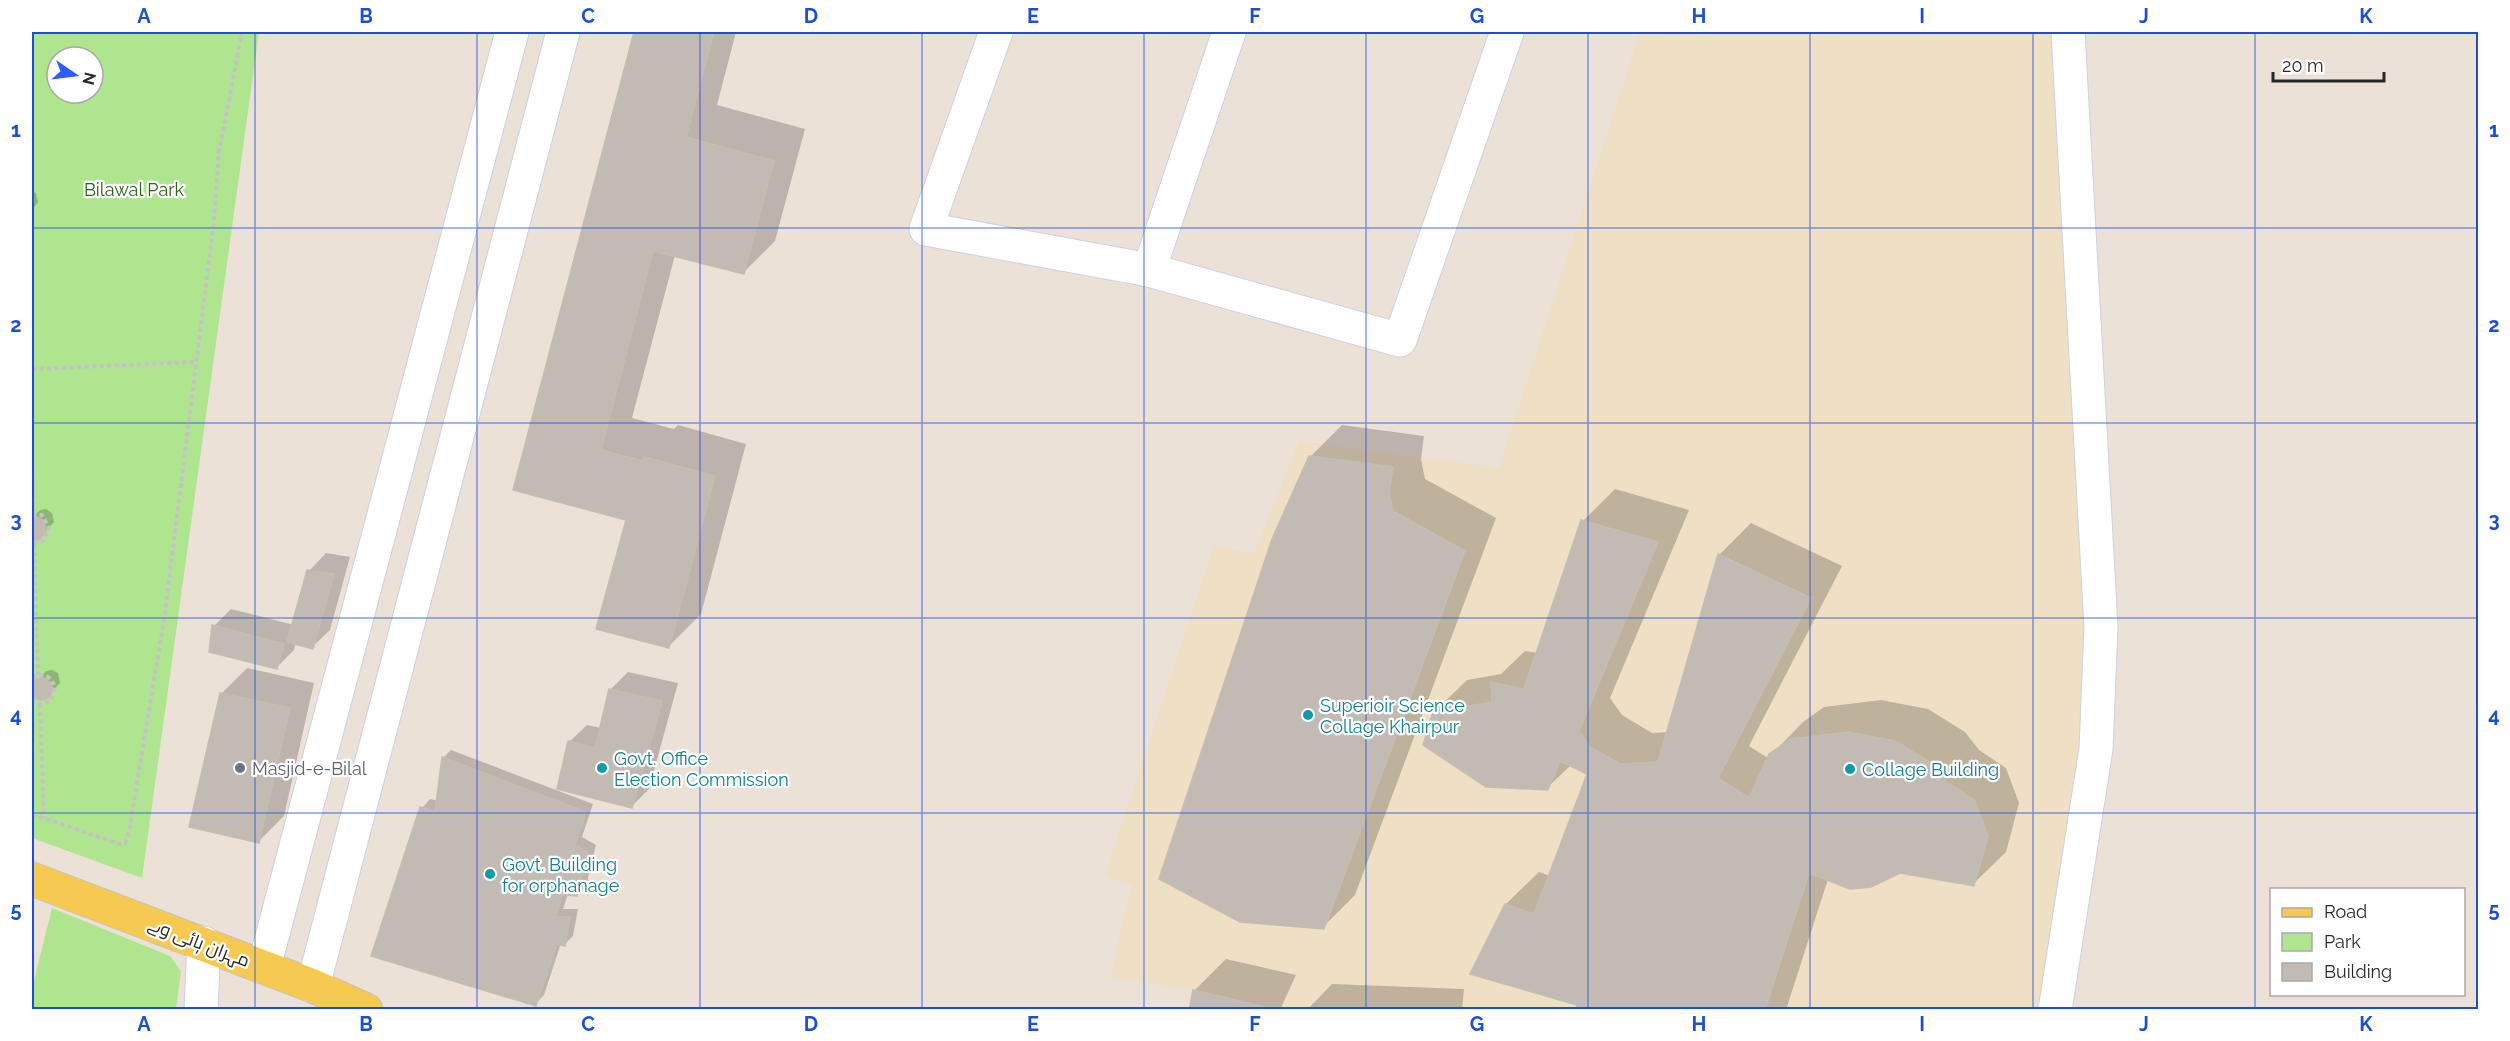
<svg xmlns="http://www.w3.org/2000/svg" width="2510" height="1041" viewBox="0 0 2510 1041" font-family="Raleway,Cairo,sans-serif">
<rect width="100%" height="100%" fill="#ebe1d7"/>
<!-- education -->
<path fill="#eedfc5" d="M1640 32H2051L2098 703 2043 1009H1189L1193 990 1110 978 1132 885 1105 876 1214 546 1254 554 1299 441 1499 468Z"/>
<!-- green -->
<g fill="#b0e590" fill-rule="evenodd">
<path d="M32 32H259L142 878 32 838ZM57 57H93V93H57Z"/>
<path d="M52 908 170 956 181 971 176 1009H32V989Z"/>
</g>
<!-- shadow -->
<g fill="#0003">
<path d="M636 32H736L717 105 805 129 775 241 743 273 675 255 632 418 674 429 678 425 746 444 701 614 669 646 627 519 515 489Z"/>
<path d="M32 191 36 193 38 202 32 210Z"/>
<path d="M1342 425 1424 436 1421 459 1425 479 1496 518 1355 895 1323 927 1310 457Z"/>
<path d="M1615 489 1689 510 1610 698 1622 715 1652 733 1669 732 1719 555 1751 523 1842 566 1749 746 1768 758 1803 722 1824 707 1881 700 1928 709 1965 732 1979 750 2006 768 2019 803 2006 852 1973 884 1900 872 1828 879 1786 1010H1577L1579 1004 1472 973 1506 904 1539 872 1550 876 1589 774 1571 765 1547 788 1434 712 1467 680 1501 674 1525 651 1538 653 1583 521Z"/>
<path d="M46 509 52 513 54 522 41 537 32 538V518L40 510Z"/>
<path d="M326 553 350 557 330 630 312 647 296 642 294 650 276 668 214 626 231 609 294 625 309 571Z"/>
<path d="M247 668 314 683 284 816 258 842 222 693Z"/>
<path d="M52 670 58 673 60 683 47 697 40 699 32 694V687L46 671Z"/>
<path d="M628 672 678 683 649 789 631 807 569 742 587 725 601 728 611 689Z"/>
<path d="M451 750 593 804 582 837 596 845 586 886 577 894H568L563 909H578L573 936 565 944 561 943 544 995 535 1004 422 808 430 799 438 801 443 758Z"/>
<path d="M1226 959 1296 975 1280 1010H1190L1194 991Z"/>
<path d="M1332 984 1464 989 1462 1010H1307Z"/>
</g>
<!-- building -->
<g fill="#c2bbb4" stroke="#c5bdb1" stroke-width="1.5">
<path d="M634 32H714L686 137 774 161 744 274 653 251 601 450 643 461 644 457 715 476 669 648 596 629 626 520 513 490Z"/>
<path d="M1309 456 1393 467 1389 492 1393 511 1465 551 1324 929 1240 922 1159 879 1272 539Z"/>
<path d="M37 517 44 521 46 532 39 540H32V518Z"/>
<path d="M1581 520 1658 542 1579 731 1590 747 1620 764 1658 762 1718 554 1811 598 1718 778 1749 798 1769 754 1791 739 1848 732 1895 741 1933 764 1947 782 1974 800 1988 836 1974 886 1900 873 1871 887 1850 889 1809 873 1765 1010H1576L1577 1005 1470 974 1505 904 1534 914 1587 774 1560 761 1548 790 1486 787 1423 745 1433 712 1492 702 1491 682 1524 689Z"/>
<path d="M307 570 334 574 313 649 287 642Z"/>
<path d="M212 625 284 644 277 669 209 652Z"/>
<circle cx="41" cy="689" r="11"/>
<path d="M609 689 662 701 632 808 557 789 568 741 595 748Z"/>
<path d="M220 693 290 708 259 843 189 827Z"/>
<path d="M442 757 586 812 575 845 588 853 577 896 562 895 556 917H570L565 946 557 944 536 1006 371 956 420 807 435 811Z"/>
<path d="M1193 990 1265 1007 1189 1010Z"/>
</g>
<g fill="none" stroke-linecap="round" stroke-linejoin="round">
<!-- minor casing -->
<g stroke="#ccd1e1" stroke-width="35">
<g id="minor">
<path d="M996 32 926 229 1149 270"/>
<path d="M1229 32 1149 270 1400 340 1507 32"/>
<path d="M264 967 512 32"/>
<path d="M313 986 563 32"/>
<path d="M201 1010 204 943"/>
<path d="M2055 1010 2096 749 2101 627 2068 32"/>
</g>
</g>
<!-- primary casing -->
<g stroke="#c3c3c3" stroke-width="35">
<path id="primary" d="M32 879 313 986 366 1010"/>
</g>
<!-- path -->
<g stroke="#c3c3c3" stroke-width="4" stroke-dasharray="4.5 3" stroke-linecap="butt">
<path d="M32 202V216"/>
<path d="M32 369 195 362"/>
<path d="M32 457 34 514"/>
<path d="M32 515H42L49 528 43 541 32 543"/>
<path d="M34 544 38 675"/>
<path d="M32 678C43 672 52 676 55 688L50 701 40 704 32 701"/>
<path d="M40 704 44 818"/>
<path d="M32 814 119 844 125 843 128 837 164 620 214 221 219 152 242 32"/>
</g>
<!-- minor -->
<use href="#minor" stroke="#fff" stroke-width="33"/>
<!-- primary -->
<use href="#primary" stroke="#f6ca50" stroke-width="33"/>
</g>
<!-- grid -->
<path fill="none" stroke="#1d4ed8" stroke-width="1.5" stroke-opacity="0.55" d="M255 32V1010M477 32V1010M700 32V1010M922 32V1010M1144 32V1010M1366 32V1010M1588 32V1010M1810 32V1010M2033 32V1010M2255 32V1010M32 228H2478M32 423H2478M32 618H2478M32 813H2478"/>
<!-- markers -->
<g fill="#0f9aa8" stroke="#fff" stroke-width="2">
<circle cx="1308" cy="715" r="6"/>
<circle cx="602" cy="768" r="6"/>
<circle cx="1850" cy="769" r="6"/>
<circle cx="490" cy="874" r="6"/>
</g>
<circle fill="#6b7280" stroke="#fff" stroke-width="2" cx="240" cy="768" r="6"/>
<g text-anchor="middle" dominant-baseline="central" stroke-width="4.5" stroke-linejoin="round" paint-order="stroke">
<!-- park labels -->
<g font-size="18" fill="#296515" stroke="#fff">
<text x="134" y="189">Bilawal Park</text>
</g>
<!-- culture labels -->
<g font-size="18" fill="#0d838f" stroke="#fff" text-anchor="start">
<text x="1320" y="705">Superioir Science<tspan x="1320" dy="21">Collage Khairpur</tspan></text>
<text x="614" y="758">Govt. Office<tspan x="614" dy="21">Election Commission</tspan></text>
<text x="1862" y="769">Collage Building</text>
<text x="502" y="864">Govt. Building<tspan x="502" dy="21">for orphanage</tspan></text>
</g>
<!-- worship labels -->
<g font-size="18" fill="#5b616d" stroke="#fff" text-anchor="start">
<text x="252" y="768">Masjid-e-Bilal</text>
</g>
<!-- street labels -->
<g font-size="18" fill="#272727" stroke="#fff">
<text transform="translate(199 942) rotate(21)">مہران ہائی وے</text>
</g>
</g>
<!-- border -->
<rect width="2510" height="1041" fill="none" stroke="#ffffff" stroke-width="66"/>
<!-- legend -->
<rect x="2270" y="888" width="195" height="108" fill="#ffffff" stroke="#a9a9a9" stroke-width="1.5"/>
<rect x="2282" y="908" width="30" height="9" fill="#f6ca50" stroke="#a9a9a9" stroke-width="1.5"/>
<text x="2324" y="918" font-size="18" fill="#272727">Road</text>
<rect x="2282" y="933" width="30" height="18" fill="#b0e590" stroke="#a9a9a9" stroke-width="1.5"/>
<text x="2324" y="948" font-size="18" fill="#272727">Park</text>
<rect x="2282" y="963" width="30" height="18" fill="#c2bbb4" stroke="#a9a9a9" stroke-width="1.5"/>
<text x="2324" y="978" font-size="18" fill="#272727">Building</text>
<!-- north arrow -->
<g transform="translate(75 75) rotate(104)"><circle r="28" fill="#ffffff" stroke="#a9a9a9" stroke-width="1.5"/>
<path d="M0-4.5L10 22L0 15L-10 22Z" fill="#2f5eff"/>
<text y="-9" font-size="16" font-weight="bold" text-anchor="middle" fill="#272727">N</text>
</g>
<!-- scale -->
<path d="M2273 72v9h111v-9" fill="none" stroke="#272727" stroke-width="3"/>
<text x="2282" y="72" font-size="18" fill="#272727" stroke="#ffffff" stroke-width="4.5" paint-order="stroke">20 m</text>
<rect x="33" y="33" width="2444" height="975" fill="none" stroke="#1d4ed8" stroke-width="2"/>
<g font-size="20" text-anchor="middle" font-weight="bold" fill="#1d4ed8">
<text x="144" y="23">A</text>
<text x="366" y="23">B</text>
<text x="588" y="23">C</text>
<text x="811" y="23">D</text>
<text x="1033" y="23">E</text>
<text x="1255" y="23">F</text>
<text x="1477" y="23">G</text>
<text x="1699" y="23">H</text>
<text x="1922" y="23">I</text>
<text x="2144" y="23">J</text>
<text x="2366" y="23">K</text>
<text x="16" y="137">1</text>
<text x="2494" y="137">1</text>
<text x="16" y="332">2</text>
<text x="2494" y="332">2</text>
<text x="16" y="527">3</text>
<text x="2494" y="527">3</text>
<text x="16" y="722">4</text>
<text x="2494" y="722">4</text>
<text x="16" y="917">5</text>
<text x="2494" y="917">5</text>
<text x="144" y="1031">A</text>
<text x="366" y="1031">B</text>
<text x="588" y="1031">C</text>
<text x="811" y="1031">D</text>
<text x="1033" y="1031">E</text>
<text x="1255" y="1031">F</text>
<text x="1477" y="1031">G</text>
<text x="1699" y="1031">H</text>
<text x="1922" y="1031">I</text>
<text x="2144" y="1031">J</text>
<text x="2366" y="1031">K</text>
</g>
</svg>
